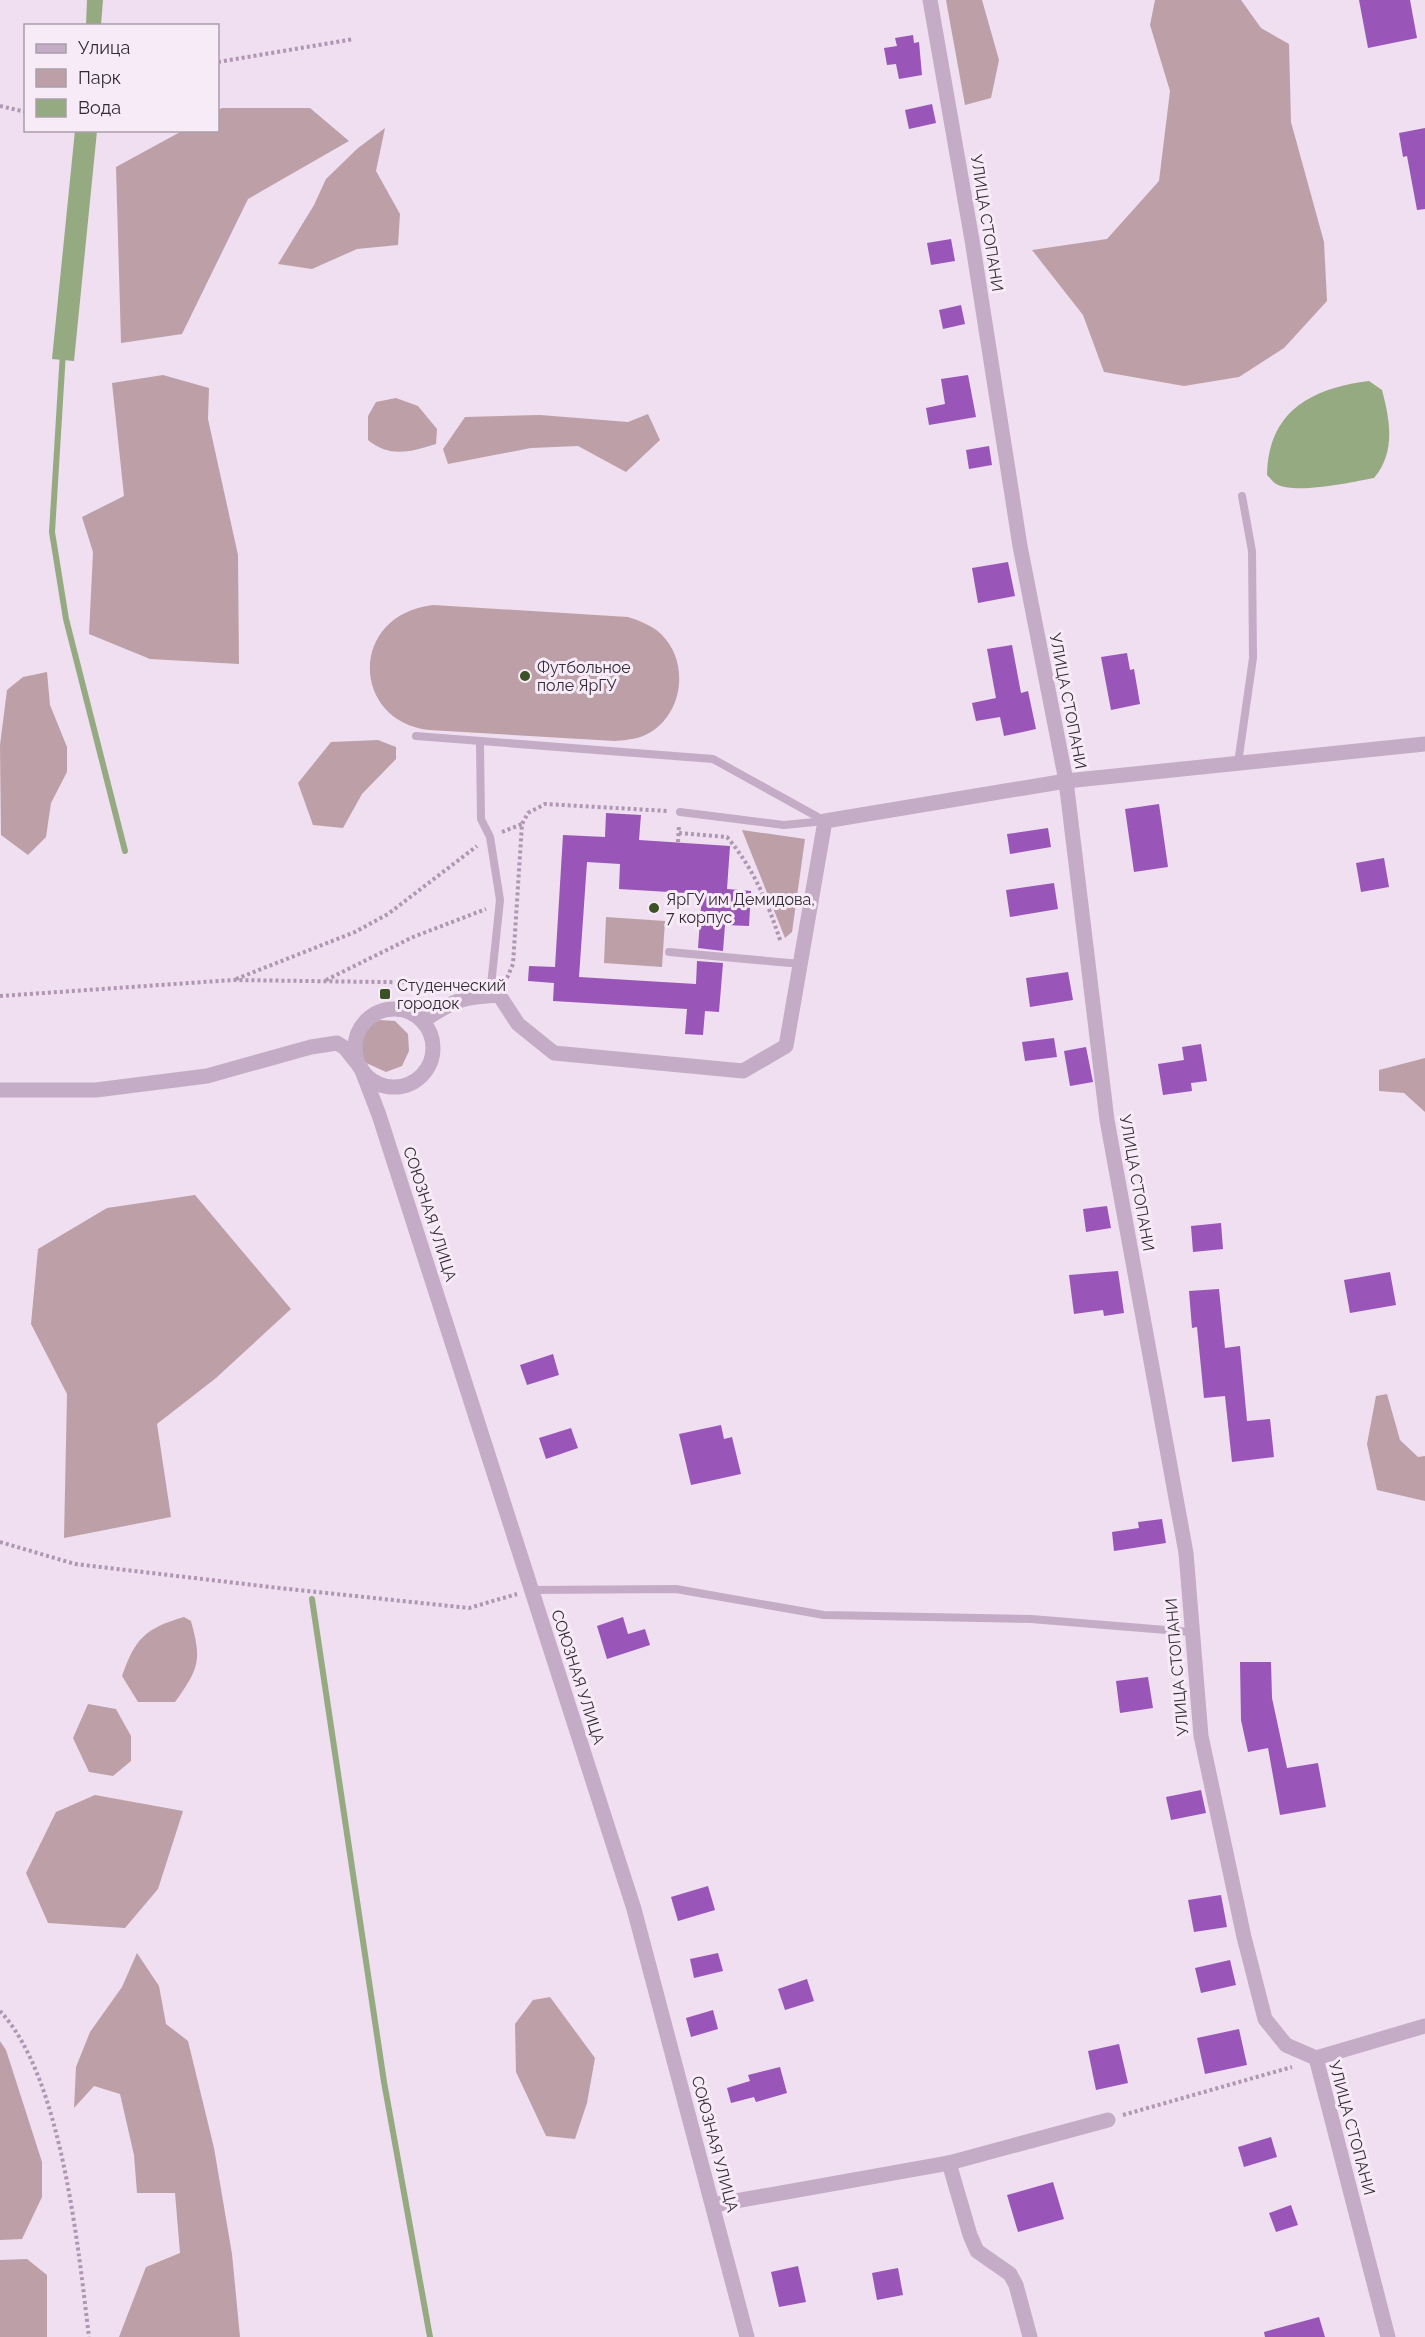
<svg xmlns="http://www.w3.org/2000/svg" width="1425" height="2337" viewBox="0 0 1425 2337" font-family="Raleway,sans-serif">
<rect width="100%" height="100%" fill="#efdff0"/>
<!-- green -->
<g fill="#bda0a7">
<path d="M946 0H982L999 60 991 98 965 105Z"/>
<path d="M1155 0H1241L1261 28 1289 44 1291 122 1324 242 1327 301 1284 348 1239 377 1184 386 1104 372 1083 315 1032 250 1107 239 1159 181 1170 91 1150 25Z"/>
<path d="M222 108H310L349 141 248 199 182 334 121 343 116 167 182 131 218 130V110Z"/>
<path d="M385 128 376 171 400 214 398 245 357 249 312 269 278 264 314 205 326 179 358 148Z"/>
<path d="M163 375 209 388 208 419 238 555 239 664 150 659 89 634 93 552 82 517 124 496 112 383Z"/>
<path d="M396 398 418 406 437 429 436 444C410 452 390 458 368 440V416L376 402Z"/>
<path d="M648 414 660 440 626 472 578 446 531 448 448 464 443 449 465 417 540 415 628 422Z"/>
<path d="M433 605 628 617C640 621 651 625 661 634 689 661 684 711 651 732 640 739 627 740 615 741L429 730C351 721 348 615 433 605Z"/>
<path d="M47 672 50 705 67 747V772L51 803 46 837 28 855 1 835 0 745 7 690 23 677Z"/>
<path d="M378 740 396 747V759L362 794 343 828 313 825 298 783 331 742Z"/>
<path d="M742 830 805 839 792 932 785 938Z"/>
<path d="M606 917 665 921 662 967 604 963Z"/>
<path d="M379 1020 395 1021 408 1034 409 1051 402 1066 386 1072 364 1062 358 1045 362 1031Z"/>
<path d="M1425 1058V1112L1404 1093 1379 1091V1070Z"/>
<path d="M195 1195 291 1309 216 1378 157 1424 171 1517 64 1538 67 1394 31 1324 38 1249 107 1208Z"/>
<path d="M1387 1394 1400 1440 1418 1457 1425 1456V1501L1377 1490 1367 1444 1376 1396Z"/>
<path d="M184 1617 191 1621C202 1661 199 1668 175 1702H138L122 1676C135 1638 146 1628 184 1617Z"/>
<path d="M88 1704 116 1709 131 1736V1761L113 1776 89 1772 73 1738Z"/>
<path d="M95 1795 183 1811 158 1889 125 1928 48 1923 26 1873 56 1812Z"/>
<path d="M137 1953 159 1986 166 2024 188 2041 214 2148 232 2254 240 2337H119L146 2267 180 2253 175 2193H137L134 2155 120 2094 94 2086 74 2108 76 2067 90 2032 122 1987Z"/>
<path d="M550 1997 595 2058 587 2103 575 2139 546 2136 516 2072 515 2024 533 2000Z"/>
<path d="M0 2041 6 2050 42 2162V2197L22 2239 0 2240Z"/>
<path d="M27 2259 47 2275V2337H0V2260Z"/>
</g>
<!-- water -->
<g fill="#96aa81">
<path d="M87 0H103L101 25H86Z"/>
<path d="M75 130 97 131 74 361 52 359Z"/>
<path d="M1369 381 1382 390C1390 420 1396 452 1374 478 1353 482 1298 494 1278 485 1274 483 1270 478 1267 475 1268 411 1312 388 1369 381Z"/>
</g>
<g fill="none" stroke-linecap="round" stroke-linejoin="round">
<!-- stream -->
<g stroke="#96aa81" stroke-width="6">
<path d="M63 352 52 532 66 619 125 851"/>
<path d="M312 1599 384 2082 430 2337"/>
</g>
</g>
<!-- building -->
<g fill="#9955b8">
<path d="M1359 0H1410L1417 38 1368 48Z"/>
<path d="M913 35 914 43 919 42 922 75 899 79 896 64 887 65 884 48 897 46 895 38Z"/>
<path d="M932 104 936 123 909 129 905 110Z"/>
<path d="M1425 128V209L1417 210 1407 156 1403 157 1399 133Z"/>
<path d="M951 239 955 261 931 265 927 243Z"/>
<path d="M961 305 965 324 943 329 939 310Z"/>
<path d="M968 375 976 417 929 425 926 408 945 404 941 379Z"/>
<path d="M989 446 992 465 969 469 966 450Z"/>
<path d="M1008 562 1015 596 978 603 972 568Z"/>
<path d="M1012 645 1021 693 1028 691 1036 729 1004 736 1000 717 976 721 972 703 996 698 987 649Z"/>
<path d="M1127 653 1130 670 1134 669 1140 704 1111 710 1101 657Z"/>
<path d="M1159 804 1168 867 1134 872 1125 809Z"/>
<path d="M606 813 641 815 639 840 730 846 727 889 751 891 749 926 725 925 723 951 698 948 702 894 619 889 620 864 587 862 579 977 696 984 697 961 723 963 719 1012 705 1011 703 1035 685 1034 687 1009 553 1001 554 983 528 981 529 966 555 967 563 835 605 837Z"/>
<path d="M1048 828 1051 847 1010 854 1007 834Z"/>
<path d="M1384 858 1389 887 1361 892 1356 863Z"/>
<path d="M1054 883 1058 909 1010 917 1006 890Z"/>
<path d="M1068 972 1073 1000 1030 1007 1026 978Z"/>
<path d="M1054 1038 1057 1057 1025 1061 1022 1042Z"/>
<path d="M1201 1044 1207 1081 1191 1083 1192 1091 1163 1095 1158 1064 1184 1060 1182 1047Z"/>
<path d="M1086 1047 1093 1082 1070 1086 1064 1051Z"/>
<path d="M1107 1206 1111 1228 1086 1232 1083 1209Z"/>
<path d="M1221 1223 1223 1249 1193 1252 1191 1226Z"/>
<path d="M1118 1271 1124 1313 1104 1316 1103 1310 1074 1314 1069 1275Z"/>
<path d="M1390 1272 1396 1305 1350 1313 1344 1280Z"/>
<path d="M1219 1289 1225 1348 1240 1346 1247 1421 1270 1419 1274 1457 1232 1462 1225 1396 1204 1398 1197 1327 1192 1328 1189 1291Z"/>
<path d="M553 1354 559 1375 527 1385 520 1365Z"/>
<path d="M721 1425 724 1439 732 1437 741 1474 691 1485 679 1434Z"/>
<path d="M571 1428 578 1448 546 1459 539 1438Z"/>
<path d="M1162 1519 1166 1543 1114 1551 1112 1532 1139 1528 1138 1522Z"/>
<path d="M623 1617 628 1634 645 1629 650 1645 607 1659 597 1626Z"/>
<path d="M1240 1662H1271L1272 1698 1287 1768 1318 1763 1326 1807 1280 1815 1268 1748 1248 1752 1241 1720Z"/>
<path d="M1148 1677 1153 1708 1120 1713 1116 1681Z"/>
<path d="M1201 1790 1206 1813 1171 1820 1166 1797Z"/>
<path d="M708 1886 715 1910 678 1921 671 1897Z"/>
<path d="M1221 1895 1227 1927 1194 1932 1188 1900Z"/>
<path d="M718 1953 723 1971 694 1978 690 1959Z"/>
<path d="M1230 1960 1236 1985 1201 1993 1195 1968Z"/>
<path d="M807 1979 814 2001 785 2010 778 1989Z"/>
<path d="M713 2010 718 2029 691 2037 686 2018Z"/>
<path d="M1239 2029 1247 2065 1205 2074 1197 2038Z"/>
<path d="M1119 2044 1128 2083 1096 2090 1088 2051Z"/>
<path d="M780 2067 787 2093 756 2102 754 2097 731 2103 727 2088 750 2081 748 2075Z"/>
<path d="M1271 2137 1277 2157 1244 2167 1238 2147Z"/>
<path d="M1053 2182 1064 2219 1018 2232 1007 2195Z"/>
<path d="M1291 2205 1298 2225 1276 2232 1269 2213Z"/>
<path d="M798 2266 806 2302 779 2307 771 2272Z"/>
<path d="M898 2268 903 2295 877 2300 872 2273Z"/>
<path d="M1319 2317 1325 2337H1265L1264 2332Z"/>
</g>
<g fill="none" stroke-linecap="round" stroke-linejoin="round">
<!-- path -->
<g stroke="#af96b2" stroke-width="4" stroke-dasharray="3 3" stroke-linecap="butt">
<path d="M218 62 354 39"/>
<path d="M0 106 26 112"/>
<path d="M502 832 522 824"/>
<path d="M679 833 727 837C754 869 768 903 781 943"/>
<path d="M678 842 679 825"/>
<path d="M507 978 513 964 522 824 528 813 545 804 668 811"/>
<path d="M236 979 355 932 388 914 477 846"/>
<path d="M326 980 413 937 486 909"/>
<path d="M0 996 233 980 455 983"/>
<path d="M0 1542 75 1564 279 1588 469 1608 517 1594"/>
<path d="M0 2011C62 2077 78 2247 89 2337"/>
<path d="M1123 2115 1292 2067"/>
</g>
<!-- service -->
<g stroke="#c4acc7" stroke-width="8">
<path d="M416 736 713 759 825 821"/>
<path d="M480 743 481 819 490 837 500 900 490 995"/>
<path d="M1238 763 1253 658 1252 551 1242 496"/>
<path d="M680 812 784 825 825 821"/>
<path d="M669 952 801 964"/>
<path d="M531 1590 676 1589 824 1615 1031 1619 1191 1632"/>
</g>
<!-- minor -->
<g stroke="#c4acc7" stroke-width="15">
<path d="M930 0 972 240 1020 546 1066 781 1107 1120 1186 1553 1201 1736 1244 1937 1265 2019 1286 2045 1316 2058"/>
<circle cx="394" cy="1048" r="39"/>
<path d="M423 1021C454 1000 462 997 499 995L518 1024 554 1053 743 1071 786 1046 825 821 1066 781 1425 744"/>
<path d="M1316 2058 1388 2337"/>
<path d="M1316 2058 1425 2026"/>
<path d="M949 2163 970 2235 977 2251 1010 2274 1016 2285 1030 2337"/>
<path d="M713 2205 949 2163 1108 2120"/>
</g>
<!-- tertiary -->
<path stroke="#c4acc7" stroke-width="15" d="M0 1090H96L207 1076 311 1047 337 1043 345 1048 361 1068 379 1115 634 1909 747 2337"/>
</g>
<!-- markers -->
<g fill="#3b5224" stroke="#f8ebf8" stroke-width="2">
<circle cx="525" cy="676" r="6"/>
<circle cx="654" cy="908" r="6"/>
<rect x="379" y="988" width="12" height="12" rx="3"/>
</g>
<g text-anchor="middle" dominant-baseline="central" stroke-width="6" stroke-linejoin="round" paint-order="stroke">
<!-- street labels -->
<g font-size="16" fill="#332a36" stroke="#f8ebf8">
<text transform="translate(987 223) rotate(81)">УЛИЦА СТОПАНИ</text>
<text transform="translate(1068 701) rotate(79)">УЛИЦА СТОПАНИ</text>
<text transform="translate(1137 1183) rotate(80)">УЛИЦА СТОПАНИ</text>
<text transform="translate(430 1214) rotate(72)">СОЮЗНАЯ УЛИЦА</text>
<text transform="translate(1177 1667) rotate(-95)">УЛИЦА СТОПАНИ</text>
<text transform="translate(578 1677) rotate(72)">СОЮЗНАЯ УЛИЦА</text>
<text transform="translate(1352 2128) rotate(75)">УЛИЦА СТОПАНИ</text>
<text transform="translate(715 2144) rotate(75)">СОЮЗНАЯ УЛИЦА</text>
</g>
<!-- poi labels -->
<g font-size="16" fill="#332a36" stroke="#f8ebf8" text-anchor="start">
<text x="537" y="667">Футбольное<tspan x="537" dy="18">поле ЯрГУ</tspan></text>
<text x="666" y="899">ЯрГУ им Демидова,<tspan x="666" dy="18">7 корпус</tspan></text>
<text x="397" y="985">Студенческий<tspan x="397" dy="18">городок</tspan></text>
</g>
</g>
<!-- legend -->
<rect x="24" y="24" width="195" height="108" fill="#f8ebf8" stroke="#a99eaa" stroke-width="1.5"/>
<rect x="36" y="44" width="30" height="9" fill="#c4acc7" stroke="#a99eaa" stroke-width="1.5"/>
<text x="78" y="54" font-size="18" fill="#332a36">Улица</text>
<rect x="36" y="69" width="30" height="18" fill="#bda0a7" stroke="#a99eaa" stroke-width="1.5"/>
<text x="78" y="84" font-size="18" fill="#332a36">Парк</text>
<rect x="36" y="99" width="30" height="18" fill="#96aa81" stroke="#a99eaa" stroke-width="1.5"/>
<text x="78" y="114" font-size="18" fill="#332a36">Вода</text>
</svg>
